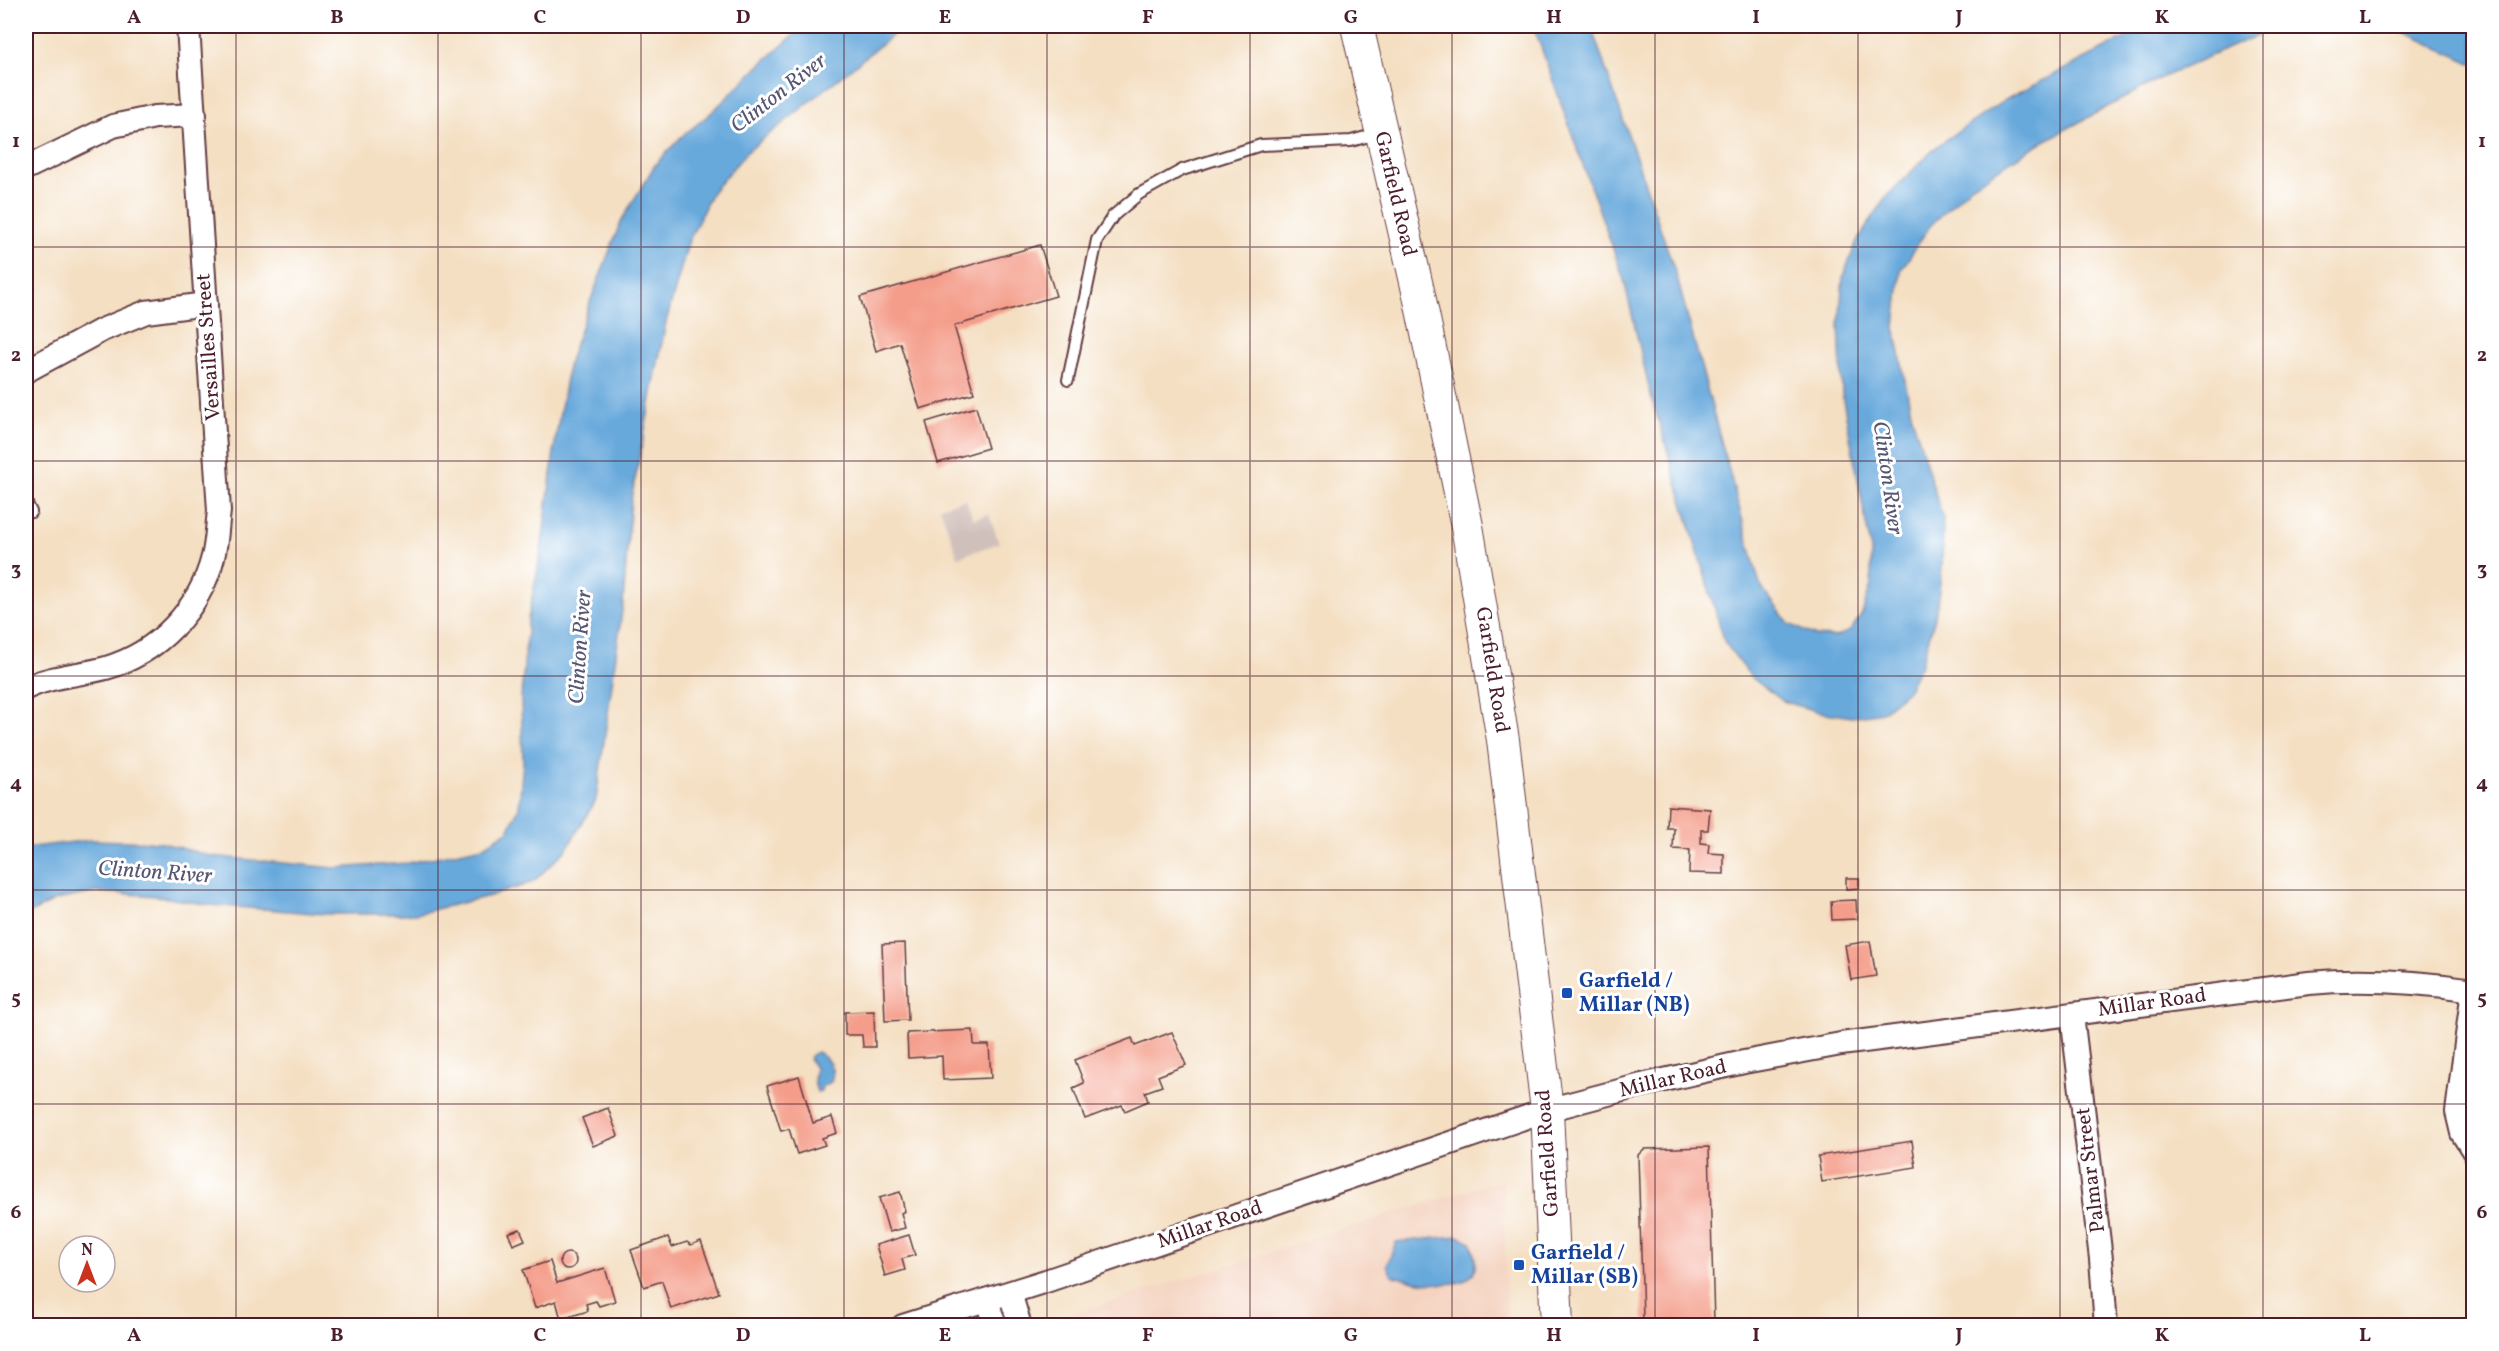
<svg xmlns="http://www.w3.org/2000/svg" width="2499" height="1351" viewBox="0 0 2499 1351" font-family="Vollkorn,serif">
<rect width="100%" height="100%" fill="#fff"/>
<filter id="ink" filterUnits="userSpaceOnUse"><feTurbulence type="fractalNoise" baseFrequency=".0167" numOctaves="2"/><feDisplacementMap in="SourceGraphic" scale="12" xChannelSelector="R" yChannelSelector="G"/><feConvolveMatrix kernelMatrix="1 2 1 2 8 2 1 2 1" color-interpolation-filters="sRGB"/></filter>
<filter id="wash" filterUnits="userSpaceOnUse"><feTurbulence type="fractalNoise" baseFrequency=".008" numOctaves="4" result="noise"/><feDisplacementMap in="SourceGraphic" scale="24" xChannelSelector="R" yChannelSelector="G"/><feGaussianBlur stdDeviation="1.35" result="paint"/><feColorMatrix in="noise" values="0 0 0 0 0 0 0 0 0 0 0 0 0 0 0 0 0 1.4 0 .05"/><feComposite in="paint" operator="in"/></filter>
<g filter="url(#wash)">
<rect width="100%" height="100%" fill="#f4dfc2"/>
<!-- built -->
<path fill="#f4d3c0" d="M1503 1179 1507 1325 1047 1326 1046 1322Z"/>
<!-- industrial -->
<path fill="#d0c0bc" d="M966 499 973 519 989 514 999 543 958 557 940 507Z"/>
<!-- water -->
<g fill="#68a9dc" stroke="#596484" stroke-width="1.5">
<path d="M804 26H904L747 152 712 192 688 243 666 322 631 500 623 604 596 800 566 850 533 882 494 895 416 914H325L210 905 156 896 98 892 56 900 26 915V850L32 847 91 840 159 842 211 856 335 868 408 863 483 847 508 831 519 807 523 761 521 698 528 619 541 552 556 436 569 361 590 302 621 221 655 165 681 137 711 113 761 64Z"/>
<path d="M1531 26H1591L1676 274 1760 585 1789 624 1816 636 1835 637 1850 631 1862 614 1871 585V550L1842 394 1839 325 1843 277 1856 243 1886 197 1937 146 2005 100 2146 27 2294 26 2260 34 2163 77 2035 146 1971 186 1930 226 1901 270 1895 327 1911 413 1943 519 1942 569 1935 617 1921 665 1906 692 1882 712 1852 717 1819 712 1783 701 1752 678 1725 643 1651 396 1624 280 1537 36Z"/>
<path d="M2381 26H2473V64L2402 31Z"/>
<path d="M817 1052C828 1058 836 1069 831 1082L822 1086 821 1091 817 1092 814 1082 815 1068 809 1059 811 1055Z"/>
<path d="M1458 1236 1471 1242C1474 1252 1479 1269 1470 1277 1457 1290 1408 1281 1392 1275L1387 1265 1396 1242Z"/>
</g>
<g id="blocks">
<!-- building -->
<g fill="#f49d8a">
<path d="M1040 245 1056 296 954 326 974 393 920 409 900 343 876 351 860 297Z"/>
<path d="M976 407 988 448 938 463 926 422Z"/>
<path d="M1668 806 1710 809 1708 830H1701V843L1709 844 1708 853 1724 854V874L1689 873 1690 850 1673 849 1674 828H1667Z"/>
<path d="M1846 878H1859V888L1846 889Z"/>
<path d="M1856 900 1857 919 1832 920 1831 901Z"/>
<path d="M1870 941 1876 976 1851 980 1845 945Z"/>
<path d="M905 943 908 1020 885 1021 882 944Z"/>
<path d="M874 1011 875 1047H863L862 1035H845V1012Z"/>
<path d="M973 1030 974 1045H989L991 1078 943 1080 942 1056 908 1058 907 1033Z"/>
<path d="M1172 1032 1186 1065 1158 1076 1162 1086 1145 1092 1148 1101 1125 1111 1122 1105 1085 1119 1073 1088 1084 1083 1075 1060 1132 1038 1135 1046Z"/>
<path d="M799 1076 813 1123 832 1117 837 1133 822 1138 825 1145 797 1154 789 1129 781 1131 767 1086Z"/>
<path d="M608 1108 618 1136 593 1146 582 1118Z"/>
<path d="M1912 1141 1916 1167 1822 1182 1818 1156Z"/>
<path d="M1709 1147 1714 1323H1695V1326L1649 1325 1643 1318 1638 1155 1644 1149Z"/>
<path d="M900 1192 905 1211 901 1213 905 1228 889 1232 879 1198Z"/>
<path d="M520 1229 525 1240 513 1245 508 1233Z"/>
<path d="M909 1235 915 1255 902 1259 905 1270 885 1276 876 1245Z"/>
<path d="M668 1237 672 1247 687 1242 691 1245 701 1241 719 1293 671 1309 662 1281 644 1287 631 1250Z"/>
<circle cx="568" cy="1261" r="8"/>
<path d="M550 1261 557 1283 605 1268 615 1301 599 1306 596 1301 586 1304 588 1311 561 1319 556 1301 535 1308 523 1270Z"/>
</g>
</g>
</g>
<g filter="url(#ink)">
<use href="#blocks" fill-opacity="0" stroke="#643c42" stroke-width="1.5"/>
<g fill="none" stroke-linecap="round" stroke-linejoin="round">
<!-- service casing -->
<g stroke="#643c42" stroke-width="14">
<g id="service">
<path d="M1068 380 1097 240 1113 216 1139 194 1182 170 1261 145 1351 141 1380 133"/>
<path d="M26 502 31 512"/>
</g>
</g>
<!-- minor casing -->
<g stroke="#643c42" stroke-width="26">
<g id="minor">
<path d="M26 168 113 126 155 117 195 115"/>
<path d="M26 371 102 330 146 312 206 304"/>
<path d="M26 688C50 676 80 675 106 668 158 653 200 609 213 557 217 542 217 526 219 511L188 26"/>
<path d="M2473 990 2457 1112 2462 1133 2474 1152"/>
<path d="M2072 1015 2101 1259 2106 1326"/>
<path d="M1010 1293 1020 1326"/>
<path d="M987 1300 995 1326"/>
<path d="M903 1326 1046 1281 1547 1110 1642 1085 1744 1062 1841 1044 2309 983C2364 978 2419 982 2474 990"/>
</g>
</g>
<!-- secondary casing -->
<g stroke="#643c42" stroke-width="34">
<path id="secondary" d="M1357 26 1419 295 1467 526 1503 740 1547 1110 1557 1326"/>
</g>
<!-- service -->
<use href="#service" stroke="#fff" stroke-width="10"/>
<!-- minor -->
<use href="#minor" stroke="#fff" stroke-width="22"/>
<!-- secondary -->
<use href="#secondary" stroke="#fff" stroke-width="32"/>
</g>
</g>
<!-- grid -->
<path fill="none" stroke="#4a1f2b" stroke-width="1.5" stroke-opacity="0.55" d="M236 26V1326M438 26V1326M641 26V1326M844 26V1326M1047 26V1326M1250 26V1326M1452 26V1326M1655 26V1326M1858 26V1326M2060 26V1326M2263 26V1326M26 247H2474M26 461H2474M26 676H2474M26 890H2474M26 1104H2474"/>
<!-- markers -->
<g fill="#1a4fb4" stroke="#fff" stroke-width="2">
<rect x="1561" y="987" width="12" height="12" rx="3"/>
<rect x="1513" y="1259" width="12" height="12" rx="3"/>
</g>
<g text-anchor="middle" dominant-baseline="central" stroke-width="6" stroke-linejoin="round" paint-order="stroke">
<!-- street labels -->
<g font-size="21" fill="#4a1f2b" stroke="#fff">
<text transform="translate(1395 194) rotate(77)">Garfield Road</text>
<text transform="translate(209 347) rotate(-94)">Versailles Street</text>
<text transform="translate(1492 670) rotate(81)">Garfield Road</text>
<text transform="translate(2152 1003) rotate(-8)">Millar Road</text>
<text transform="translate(1673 1079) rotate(-13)">Millar Road</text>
<text transform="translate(1548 1153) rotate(-94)">Garfield Road</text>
<text transform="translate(2091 1170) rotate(-97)">Palmar Street</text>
<text transform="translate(1210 1225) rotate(-19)">Millar Road</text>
</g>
<!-- transit labels -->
<g font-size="21" font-weight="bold" fill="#164399" stroke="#fff" text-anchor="start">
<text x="1579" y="981">Garfield /<tspan x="1579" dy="24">Millar (NB)</tspan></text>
<text x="1531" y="1253">Garfield /<tspan x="1531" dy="24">Millar (SB)</tspan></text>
</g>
<!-- water labels -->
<g font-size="22" font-style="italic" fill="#565672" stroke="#fff">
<text transform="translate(779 94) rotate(-38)">Clinton River</text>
<text transform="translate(1887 478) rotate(82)">Clinton River</text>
<text transform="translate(581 647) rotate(-86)">Clinton River</text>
<text transform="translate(155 873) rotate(4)">Clinton River</text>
</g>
</g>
<!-- margin -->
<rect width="2499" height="1351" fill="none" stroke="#fff" stroke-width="66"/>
<!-- north arrow -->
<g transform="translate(87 1264)"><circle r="28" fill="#ffffff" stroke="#b7a5aa" stroke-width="1.5"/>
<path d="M0-4.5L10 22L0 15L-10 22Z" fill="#c8321e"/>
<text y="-9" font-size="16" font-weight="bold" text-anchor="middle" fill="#4a1f2b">N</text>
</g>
<rect x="33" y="33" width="2433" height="1285" fill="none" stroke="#4a1f2b" stroke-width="2"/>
<g font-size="20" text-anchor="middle" font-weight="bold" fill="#4a1f2b">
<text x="134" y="23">A</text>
<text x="337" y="23">B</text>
<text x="540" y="23">C</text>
<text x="743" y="23">D</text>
<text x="945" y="23">E</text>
<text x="1148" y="23">F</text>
<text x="1351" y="23">G</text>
<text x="1554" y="23">H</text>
<text x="1756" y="23">I</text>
<text x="1959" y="23">J</text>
<text x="2162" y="23">K</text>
<text x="2365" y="23">L</text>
<text x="16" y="147">1</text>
<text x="2482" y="147">1</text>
<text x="16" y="361">2</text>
<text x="2482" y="361">2</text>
<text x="16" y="575">3</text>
<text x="2482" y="575">3</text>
<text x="16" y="789">4</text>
<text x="2482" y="789">4</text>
<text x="16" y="1004">5</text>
<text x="2482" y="1004">5</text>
<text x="16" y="1218">6</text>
<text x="2482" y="1218">6</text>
<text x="134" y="1341">A</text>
<text x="337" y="1341">B</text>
<text x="540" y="1341">C</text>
<text x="743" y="1341">D</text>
<text x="945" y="1341">E</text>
<text x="1148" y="1341">F</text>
<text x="1351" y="1341">G</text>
<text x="1554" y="1341">H</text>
<text x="1756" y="1341">I</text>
<text x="1959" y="1341">J</text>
<text x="2162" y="1341">K</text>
<text x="2365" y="1341">L</text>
</g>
</svg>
